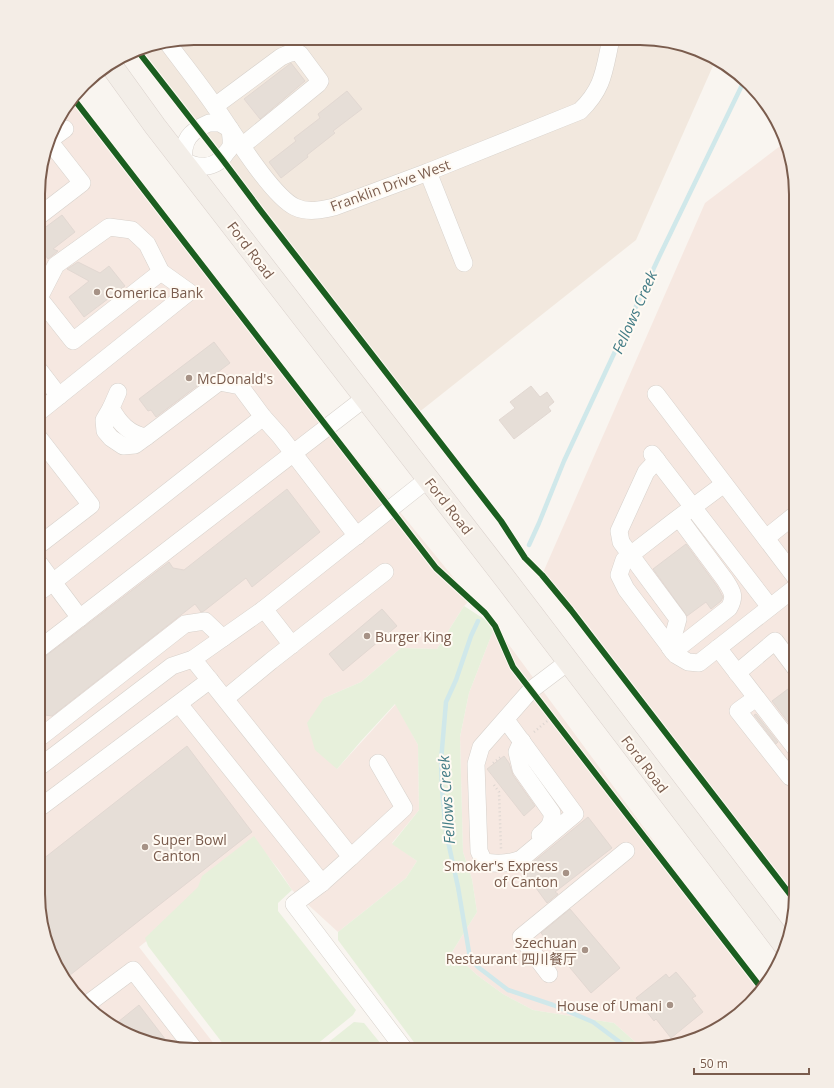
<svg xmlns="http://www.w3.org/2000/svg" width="834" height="1088" viewBox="0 0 834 1088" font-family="'Open Sans','Noto Sans SC',sans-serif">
<rect width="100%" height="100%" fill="#f9f5f0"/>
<!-- residential -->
<path fill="#f2e8de" d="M194 38 661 39 700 50 716 59 636 240 418 413 137 50 144 46Z"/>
<!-- commercial -->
<g fill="#f6e8e1">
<path d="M74 97 285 371 471 599 464 606 437 649 401 648 361 682 324 698 337 769 396 704 418 745 419 810 392 843 417 861 406 878 338 932 292 890 279 870 262 849 139 947 218 1049H174L107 1024 77 997 54 963 38 894 39 173 59 116Z"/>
<path d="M784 143 796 194V901L542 575 705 203Z"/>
<path d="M495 626 763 989 743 1011 709 1034 643 1049 614 1023 533 1010 503 994 477 975 452 952 477 912 472 879 463 852 460 737 469 693Z"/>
</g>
<!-- green -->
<g fill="#e7f0db">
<path d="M464 606 495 626 469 693 460 737 463 852 472 879 477 912 452 952 477 975 503 994 533 1010 614 1023 643 1049H419L338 940V932L406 878 417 861 392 844 419 810 418 745 395 704 361 741 337 769 315 750 307 723 324 698 361 682 401 648 437 649Z"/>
<path d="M254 836 292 890 278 903V911L356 1010 353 1015 311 1049H227L148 946 145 938 198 887 202 876Z"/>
<path d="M354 1022 364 1023 385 1049H320Z"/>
</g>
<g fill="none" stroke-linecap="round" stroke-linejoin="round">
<!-- stream -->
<g stroke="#d0e8ea" stroke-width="4.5">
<path d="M529 545 539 523 564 461 659 257 744 81"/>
<path d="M478 621 471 636 456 680 446 702 441 761 442 789 446 832 458 887 470 958 478 967 508 990 553 1005 593 1022 621 1043 639 1050"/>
</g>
</g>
<!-- building -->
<g fill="#e6ded7" stroke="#e2d8d2">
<path d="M291 63 305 81 260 119 244 99Z"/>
<path d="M347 91 362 109 333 131 335 133 307 155 308 157 281 178 269 162 296 141 294 138 320 118 318 114Z"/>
<path d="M62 215 75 232 53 249 58 251 48 259 39 247V232Z"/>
<path d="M78 262 100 273 109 266 125 286 84 317 69 297 89 281 67 269Z"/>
<path d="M214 342 230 363 218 372 213 374 156 417 151 410 148 411 139 399Z"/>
<path d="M531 386 540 397 547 392 554 402 548 407 551 411 514 439 499 420 515 408 510 402Z"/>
<path d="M287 489 320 532 252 587 246 578 204 611 201 612 195 604 52 716 38 714V662L169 562 173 568 184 570Z"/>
<path d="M686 544 717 586 723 597 721 601 711 609 706 602 687 616 653 569Z"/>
<path d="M382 609 397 626 343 671 329 654Z"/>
<path d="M796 683V729L794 730 772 701Z"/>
<path d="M756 714 778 742 776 744 754 715Z"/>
<path d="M187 746 252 832 65 979 54 963 38 894V863Z"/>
<path d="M504 756 509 763 513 775 535 806 524 816 487 769Z"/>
<path d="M588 817 612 848 555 892 558 894 547 903 522 869 527 867Z"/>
<path d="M570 909 620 968 591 993 541 933Z"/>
<path d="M676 972 696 996 692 998 703 1012 671 1038 656 1019 654 1021 636 998 666 974 669 978Z"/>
<path d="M139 1005 172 1048 113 1026Z"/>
</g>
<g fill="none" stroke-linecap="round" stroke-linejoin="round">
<!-- minor casing -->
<g stroke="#d7d1cb" stroke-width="18">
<g id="minor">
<path d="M167 42C184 65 202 87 218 111 234 134 272 196 295 207 308 213 321 210 334 207L428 172 580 111C604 88 604 70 611 39"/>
<path d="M215 106 281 57C288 54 294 50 300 54L320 81 318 84 242 146"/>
<path d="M209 123H220L230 129C230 133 232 140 231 145 231 147 228 151 226 153 216 169 199 169 184 161 182 140 190 131 209 123Z"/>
<path d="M50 140 65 129"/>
<path d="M428 172 464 263"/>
<path d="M39 216 82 183 50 142"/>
<path d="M39 298 73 341 161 272"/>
<path d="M39 370 59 396"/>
<path d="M118 392 111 408C119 423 129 434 146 437L219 382 240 386 263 417 280 436 357 536"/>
<path d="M656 394 796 578"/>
<path d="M111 408 104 420 105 431 111 438 123 446 135 445 146 437"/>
<path d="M39 412 189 292 161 272 147 244 132 230 109 227 56 265 39 298"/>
<path d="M652 454 770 607"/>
<path d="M657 460 646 472 619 531 621 542 678 619 670 648"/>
<path d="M724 484 673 522 624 560 619 575 626 589 676 655 688 662 699 663 796 587"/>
<path d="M766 538 796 514"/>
<path d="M39 545 91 505 39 438"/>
<path d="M39 592 53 582 39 563"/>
<path d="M264 609 292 645"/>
<path d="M80 618 53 582 263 417"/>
<path d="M718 648 796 749"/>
<path d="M38 650 365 398"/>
<path d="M673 652 729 608C736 596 732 591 725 580L679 518"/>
<path d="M193 659 351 857 322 883 294 904 404 1049"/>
<path d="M737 673 775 641 796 669"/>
<path d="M226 698 271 661 385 572"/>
<path d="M756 698 738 711 790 777 796 772"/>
<path d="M179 704 322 883"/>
<path d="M506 720 575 814 521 859C509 864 497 864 484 862L479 851 476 764 481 747 531 690 568 662"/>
<path d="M38 739 185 624 205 621 223 638"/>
<path d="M522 741 517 752 521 769 552 813C553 824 548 828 540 835"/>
<path d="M38 768 172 666 193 659 264 609 428 479"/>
<path d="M38 809 210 680"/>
<path d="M351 857 404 808 378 763"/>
<path d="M549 974 521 937 626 851"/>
<path d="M86 1005 133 970 194 1049"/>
</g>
</g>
<!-- major casing -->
<g stroke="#dad1cc" stroke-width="23">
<path id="major" d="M111 65 155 126 507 581 786 947"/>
</g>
<!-- path -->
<g stroke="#dcd5d0" stroke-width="2.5" stroke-dasharray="1 3" stroke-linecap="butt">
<path d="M534 732 552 717"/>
<path d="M493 763 502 756"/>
<path d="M494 785 499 792 501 849"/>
</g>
<!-- minor -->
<use href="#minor" stroke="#fefefd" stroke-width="17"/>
<!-- major -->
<use href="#major" stroke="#f3eee8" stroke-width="22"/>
<!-- cycleway casing -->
<g stroke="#fffaf3" stroke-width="8">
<g id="cycleway">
<path d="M137 50 222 159 261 211 501 521 525 558 542 575 571 610 796 902"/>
<path d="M73 98 436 568 485 613 495 626 513 667 762 989"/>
</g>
</g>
<!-- cycleway -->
<use href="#cycleway" stroke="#1b5e20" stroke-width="6"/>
</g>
<!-- markers -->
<g fill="#a69286" stroke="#fffaf3" stroke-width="1.5">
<circle cx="97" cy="292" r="4"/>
<circle cx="189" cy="378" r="4"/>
<circle cx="367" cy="636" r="4"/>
<circle cx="145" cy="847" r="4"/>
<circle cx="566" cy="873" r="4"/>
<circle cx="585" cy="950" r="4"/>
<circle cx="670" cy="1005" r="4"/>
</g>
<g text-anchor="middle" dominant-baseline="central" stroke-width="4" stroke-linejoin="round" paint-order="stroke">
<!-- street labels -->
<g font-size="14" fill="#7a5c4d" stroke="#fffaf3">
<text transform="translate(390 185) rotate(-20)">Franklin Drive West</text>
<text transform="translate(251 250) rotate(53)">Ford Road</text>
<text transform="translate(449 506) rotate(52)">Ford Road</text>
<text transform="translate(645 764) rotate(53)">Ford Road</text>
</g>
<!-- poi labels -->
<g font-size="14" fill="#7a5c4d" stroke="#fffaf3" text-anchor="start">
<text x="105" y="292">Comerica Bank</text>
<text x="197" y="378">McDonald's</text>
<text x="375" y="636">Burger King</text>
<text x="153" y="839">Super Bowl<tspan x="153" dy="16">Canton</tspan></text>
<text x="558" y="865" text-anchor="end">Smoker's Express<tspan x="558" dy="16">of Canton</tspan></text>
<text x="577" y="942" text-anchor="end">Szechuan<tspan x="577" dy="16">Restaurant 四川餐厅</tspan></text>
<text x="662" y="1005" text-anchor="end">House of Umani</text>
</g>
<!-- water labels -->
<g font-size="15" font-style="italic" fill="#437c86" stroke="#fffaf3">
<text transform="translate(634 312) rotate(-66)">Fellows Creek</text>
<text transform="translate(446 800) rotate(-94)">Fellows Creek</text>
</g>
</g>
<!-- crop -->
<path d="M0 0H834V1088H0ZM194 45H640A149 149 0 0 1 789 194V894A149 149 0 0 1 640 1043H194A149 149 0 0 1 45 894V194A149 149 0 0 1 194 45Z" fill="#f4ede6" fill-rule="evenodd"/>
<path fill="none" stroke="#7a5c4d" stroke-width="2" d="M194 45H640A149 149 0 0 1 789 194V894A149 149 0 0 1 640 1043H194A149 149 0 0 1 45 894V194A149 149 0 0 1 194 45Z"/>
<!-- scale -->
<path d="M694 1068v6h115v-6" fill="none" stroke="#7a5c4d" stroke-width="2"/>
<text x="700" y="1068" font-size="12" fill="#7a5c4d" stroke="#fffaf3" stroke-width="3" paint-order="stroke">50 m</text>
</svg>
